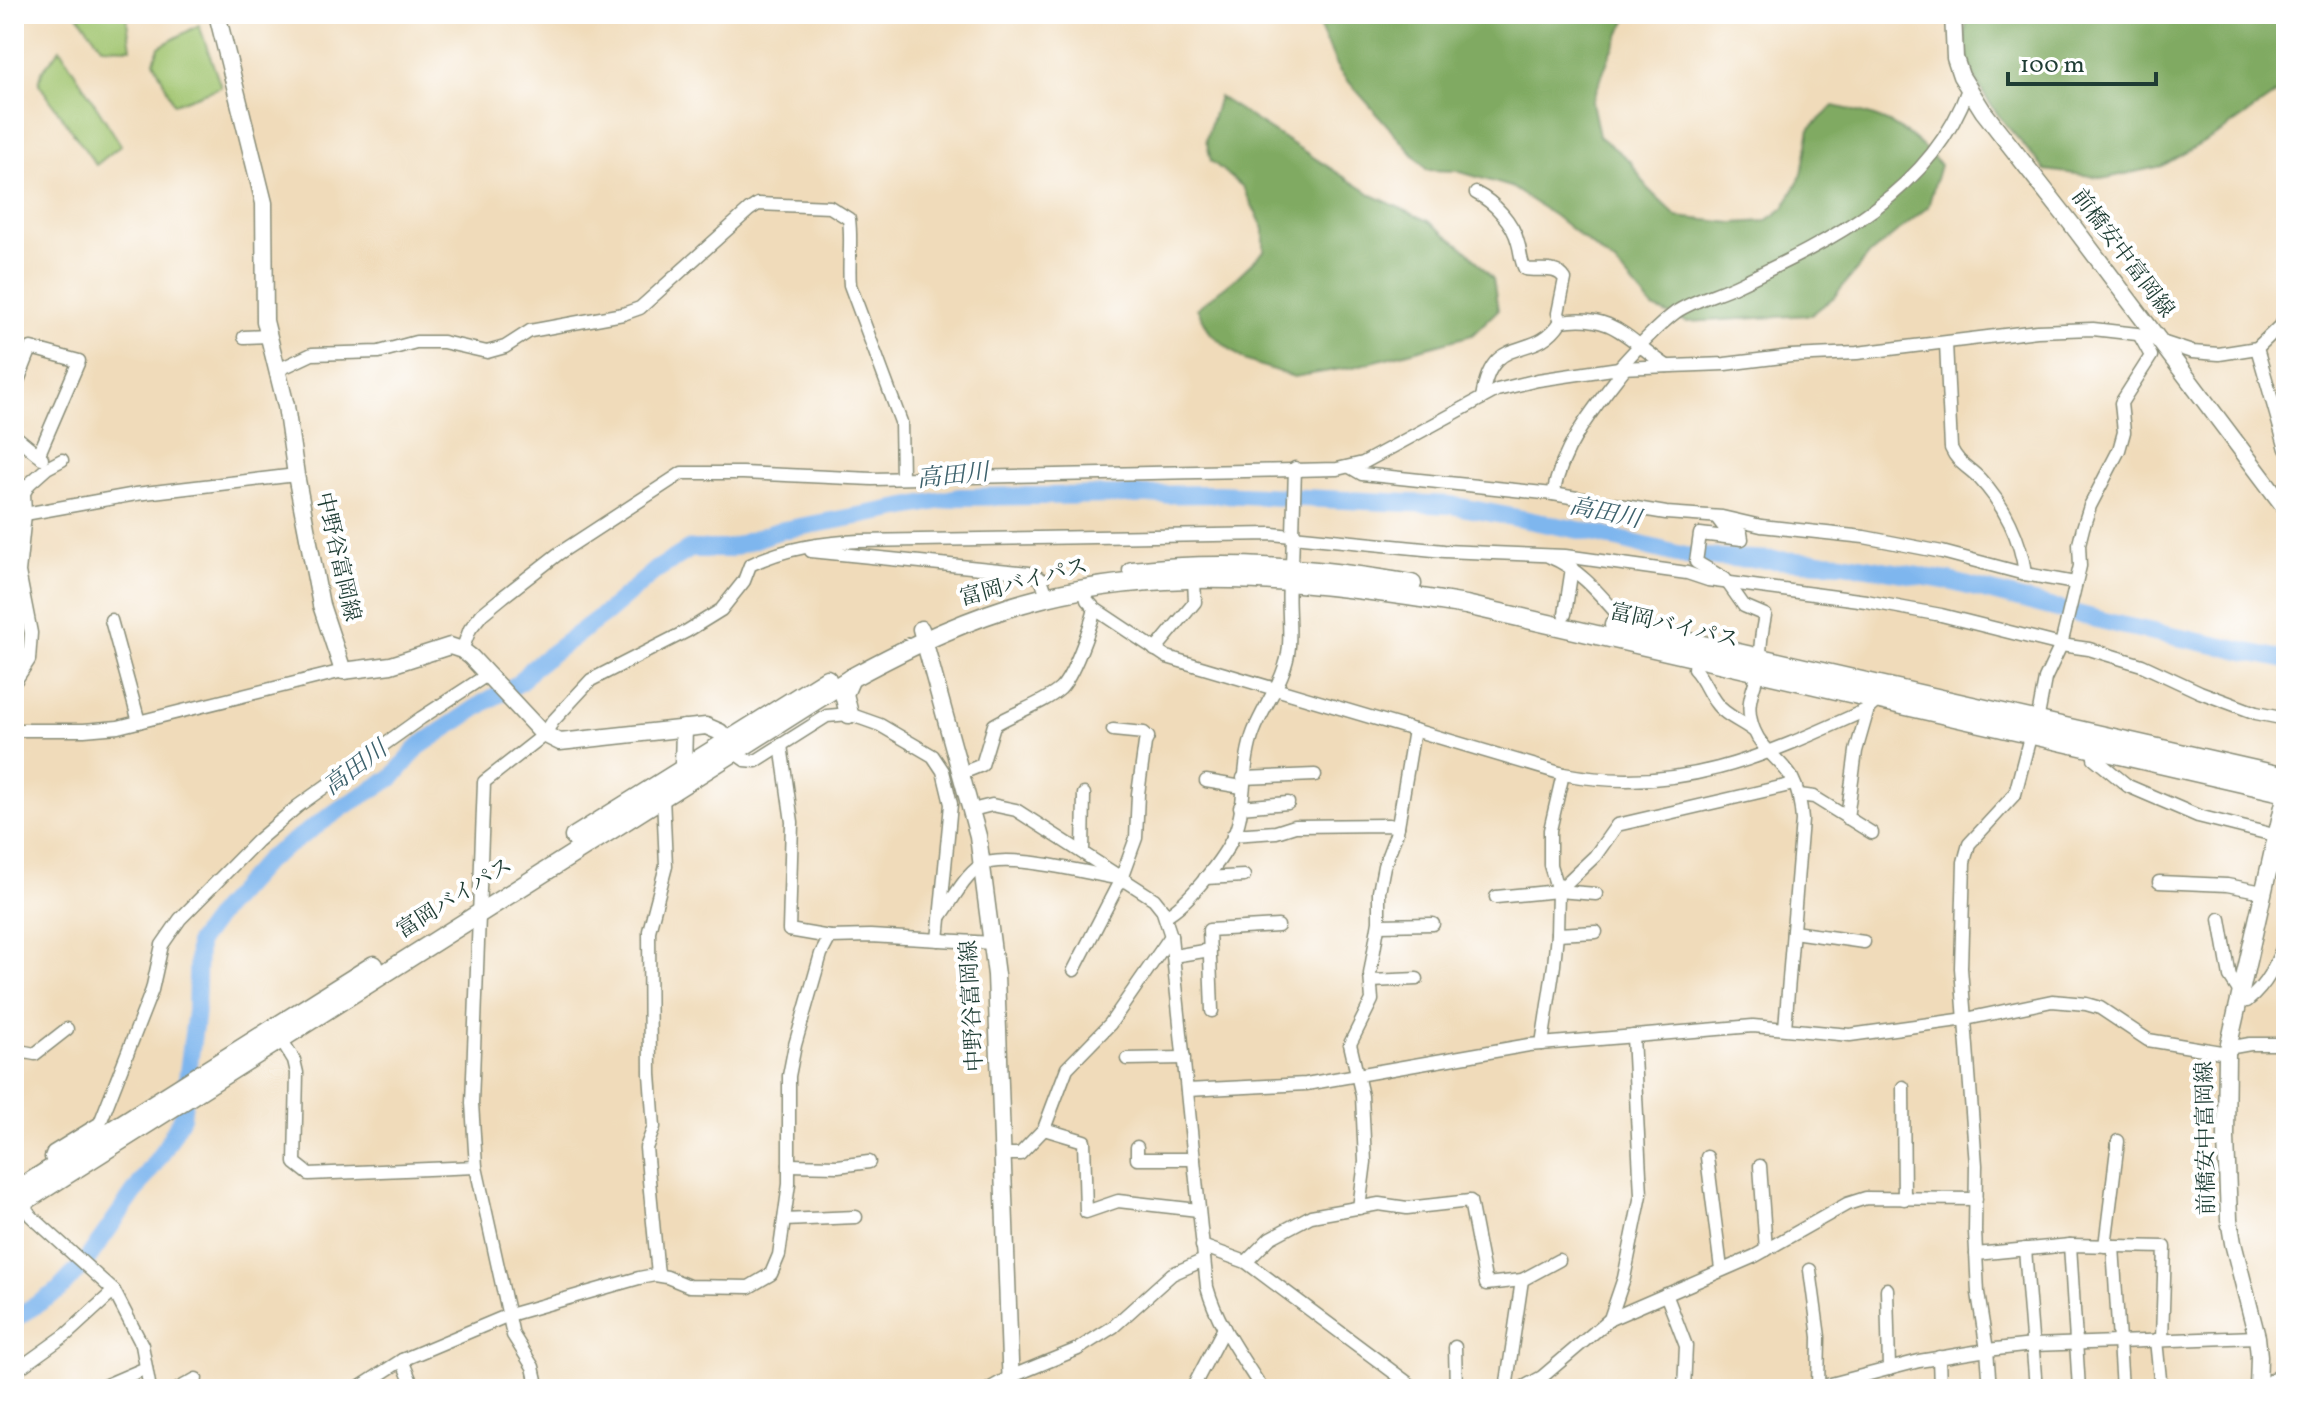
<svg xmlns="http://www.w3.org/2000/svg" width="2300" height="1403" viewBox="0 0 2300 1403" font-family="Vollkorn,'Noto Serif JP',serif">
<rect width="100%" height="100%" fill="#fff"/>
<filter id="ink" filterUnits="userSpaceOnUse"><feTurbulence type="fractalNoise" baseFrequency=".0125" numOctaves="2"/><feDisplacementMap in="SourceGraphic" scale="16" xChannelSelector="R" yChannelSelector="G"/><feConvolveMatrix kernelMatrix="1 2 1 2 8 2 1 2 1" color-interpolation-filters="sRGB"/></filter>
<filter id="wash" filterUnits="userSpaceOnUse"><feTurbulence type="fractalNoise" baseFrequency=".006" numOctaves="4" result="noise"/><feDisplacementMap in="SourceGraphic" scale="32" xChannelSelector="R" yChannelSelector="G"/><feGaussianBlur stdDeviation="1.8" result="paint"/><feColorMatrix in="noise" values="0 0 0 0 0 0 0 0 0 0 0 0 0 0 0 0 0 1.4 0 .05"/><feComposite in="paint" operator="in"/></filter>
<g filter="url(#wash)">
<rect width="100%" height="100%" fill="#f0dbba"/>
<!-- green -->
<g fill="#a1c56f" stroke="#608152" stroke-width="2">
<path d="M77 14H126L131 48 102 47Z"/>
<path d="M199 25 221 87 174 104 154 61 159 47Z"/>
<path d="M60 49 121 145 96 165 39 84 42 71Z"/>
</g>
<!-- forest -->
<g fill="#80aa62" stroke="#50744b" stroke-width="2">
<path d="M1314 14H1629L1610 55 1592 102 1599 136 1630 161 1649 190 1677 217 1733 223 1766 221 1784 208 1802 174 1810 128 1834 106C1884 117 1906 126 1940 165L1928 207 1870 254 1834 297 1811 315 1687 322 1653 308 1616 265 1555 216 1511 187 1457 171 1427 170 1340 72Z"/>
<path d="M1981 14H2286V87L2223 131 2162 166 2107 178 2045 170C2010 127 1958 83 1966 23Z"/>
<path d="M1219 97 1374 196 1428 221 1468 251 1493 279 1498 310 1472 335 1353 367 1294 377 1244 360 1211 334 1197 308 1236 278 1264 251V229L1243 187 1211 161 1206 139Z"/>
</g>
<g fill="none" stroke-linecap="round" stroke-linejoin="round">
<!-- river -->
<path stroke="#7eb6ee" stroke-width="18" d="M14 1319 58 1291 86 1261 164 1150 182 1117 196 1011 198 942 220 912 267 860 343 807 393 777 418 747 485 702 519 683 532 668 607 612 656 570 690 549H727L778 531 959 497 1219 494 1451 505 1589 532 1685 556 1843 563 1949 581 2120 625 2286 660"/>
</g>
</g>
<g filter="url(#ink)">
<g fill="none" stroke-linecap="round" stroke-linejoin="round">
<!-- minor casing -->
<g stroke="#888c77" stroke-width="15">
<g id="minor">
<path d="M1476 193C1494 202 1513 222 1518 243 1521 252 1520 260 1525 269 1539 272 1556 265 1565 279L1558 313 1561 321"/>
<path d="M244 337 268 336"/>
<path d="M1946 343 1951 448C1958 464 1969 467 1980 479 2004 505 2021 539 2025 574"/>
<path d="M2257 348 2286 449"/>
<path d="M1619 368C1637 348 1655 328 1676 312 1694 300 1718 294 1737 285 1830 241 1932 192 1968 89"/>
<path d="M278 370 312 354 379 352 416 342H443L487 352 505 347 530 331 623 314 640 308 749 210 758 204 830 207 849 219C852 242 848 263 850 285L901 422 902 477"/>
<path d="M14 391 31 348 79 361 39 454"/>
<path d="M1482 398C1492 329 1534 364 1561 321 1614 312 1629 341 1667 366"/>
<path d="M14 435 42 458"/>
<path d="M1350 467 1362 474 1553 494 1666 513 1722 517 1761 526 1864 537 1942 552 2025 574 2075 583"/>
<path d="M1553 494C1563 444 1595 407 1625 368"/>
<path d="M25 514 136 494 296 475"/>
<path d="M1717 518 1723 526 1741 533 1742 539 1700 534 1696 562 1725 579 1744 606 1765 615C1762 630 1760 643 1760 657 1760 684 1741 698 1754 730 1762 750 1781 760 1792 778 1799 791 1801 805 1802 820L1785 1028"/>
<path d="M811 551 1029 573 1041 579 1044 587"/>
<path d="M1550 557C1578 568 1598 592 1618 615L1616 625"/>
<path d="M1084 589 1087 600 1095 609 1167 657 1563 774C1680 796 1765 756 1868 709L1878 700"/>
<path d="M1565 614 1572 568"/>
<path d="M111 620 139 722"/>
<path d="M462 650 470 629 482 614 504 596 558 554 682 473H743L872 479 1337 469 1363 463 1497 390 1538 380 1619 368 1725 364 1791 356 1857 353 2037 331 2093 329 2137 334 2192 352 2219 354 2257 348 2286 320"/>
<path d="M1155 650 1195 602 1194 579"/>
<path d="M1695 657 1694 669C1704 679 1707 692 1716 703 1724 715 1743 722 1754 731"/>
<path d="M14 683 29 660 31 633 19 572 25 514 24 493 29 484 47 468 62 460"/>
<path d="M2037 722 2045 679 2061 645 2080 566 2079 544 2083 528 2090 506 2119 450 2124 432 2121 403 2151 356 2140 336"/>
<path d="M14 730H84L118 727 343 671"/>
<path d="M781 745 792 822 789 930 830 937"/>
<path d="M2096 749 2094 758 2128 786 2198 816 2286 838"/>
<path d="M735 753 745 760 756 761 827 716 849 714 880 725 933 756 943 771 951 804 938 940"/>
<path d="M962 773 982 765 994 725C1015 712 1043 704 1060 689 1073 677 1090 628 1095 609"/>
<path d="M1243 778 1315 775"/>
<path d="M1206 781 1242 787"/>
<path d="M1799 795 1814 797 1872 833"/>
<path d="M1240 807 1288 803"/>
<path d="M972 810 992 805 1016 810 1154 899 1162 909 1171 936 1207 1287C1217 1324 1242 1357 1262 1389"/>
<path d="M1847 818 1856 751 1868 709"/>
<path d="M1233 835 1276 832 1295 826 1388 825 1398 827"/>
<path d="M1083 853 1084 794"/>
<path d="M1205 878 1244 876"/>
<path d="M2159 882 2227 885 2263 892"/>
<path d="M1558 891 1596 894"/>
<path d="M1496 897 1558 891 1595 856 1617 825 1794 784"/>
<path d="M941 916C952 901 964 877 980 866 1002 851 1087 873 1116 878"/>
<path d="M1165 916C1188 904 1225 857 1235 833 1247 803 1241 764 1254 731 1265 703 1287 677 1289 646 1291 619 1285 593 1292 567L1295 468"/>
<path d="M2220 919 2230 977 2241 994"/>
<path d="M1379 925 1433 924"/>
<path d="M1793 932 1864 942"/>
<path d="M1557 934 1596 932"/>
<path d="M1173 956 1210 950"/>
<path d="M1074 970 1121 879 1136 838 1138 794 1145 743 1148 737 1144 733 1113 730"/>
<path d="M1371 981 1417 979"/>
<path d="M2240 1001H2247C2267 985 2277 963 2286 939"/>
<path d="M1212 1011 1209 930 1278 926"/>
<path d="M281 1039 294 1060 297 1073 295 1163 309 1174 476 1167"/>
<path d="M1542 1044 1554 965 1557 934 1558 891 1550 865V830L1563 774"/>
<path d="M2228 1048 2250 1044H2286"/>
<path d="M14 1050 35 1054 67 1029"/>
<path d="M1127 1059 1184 1058"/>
<path d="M1903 1087 1904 1199"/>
<path d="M1187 1090 1306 1084 1529 1045 1753 1026 1850 1035 1966 1019 2052 1001 2086 1004 2100 1008 2148 1040 2227 1053"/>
<path d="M1044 1129 1084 1141 1086 1212 1118 1201 1198 1210"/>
<path d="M1137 1147V1159H1194"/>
<path d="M1002 1154H1020L1044 1129 1067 1068 1110 1024 1171 936"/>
<path d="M1707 1157 1721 1269"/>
<path d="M789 1165 838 1166 869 1162"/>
<path d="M1760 1166 1766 1250"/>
<path d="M55 1167 51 1157 53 1152 100 1123 152 990 162 945 180 919 257 841 298 806 421 718 487 675"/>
<path d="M18 1197 31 1216 114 1291 142 1345 150 1389"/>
<path d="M1359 1208 1365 1162 1362 1096 1350 1044 1372 1000 1370 974 1379 921V892L1384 866 1397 832 1414 730"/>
<path d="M784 1220 856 1217"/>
<path d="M2070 1245 2079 1389"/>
<path d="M1202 1246 1246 1262 1416 1389"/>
<path d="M2105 1246 2118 1141"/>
<path d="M2113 1246 2122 1389"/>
<path d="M2025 1249 2036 1389"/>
<path d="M1976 1254 2070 1245 2165 1247 2162 1339"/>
<path d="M1246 1262 1270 1238 1311 1216 1379 1204 1407 1208 1470 1201 1486 1284 1522 1280 1559 1260"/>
<path d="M1810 1270 1819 1337 1818 1388"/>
<path d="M658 1275 646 1148 654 1127 650 1074 649 931 666 866 663 796"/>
<path d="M1887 1289 1889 1369"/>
<path d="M1666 1294 1686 1346 1684 1389"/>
<path d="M1610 1319 1624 1278 1641 1195 1633 1036"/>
<path d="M2156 1340 2161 1389"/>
<path d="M1455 1347 1456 1389"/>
<path d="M1939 1357 1940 1389"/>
<path d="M402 1360 414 1389"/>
<path d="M14 1372 67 1334 114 1291"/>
<path d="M97 1389 146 1368"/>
<path d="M178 1389 196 1379"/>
<path d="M357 1389 402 1360 509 1315 639 1278 655 1275 667 1277 689 1286 749 1287 771 1274 779 1255 789 1184V1076L795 1045 821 954 830 937 870 936 993 943"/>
<path d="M538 1389 533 1367 513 1335 476 1167 472 1103 484 782 544 735 553 721 591 680 687 631 721 610 744 581 750 565C784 548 822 543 859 541L1272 534 1444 551 1565 556 1687 573 1708 580 1866 601 1941 615 2061 645 2089 649 2142 665 2200 692 2256 713 2286 719"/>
<path d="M989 1389 1010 1377 1078 1349 1113 1327 1172 1274 1204 1260"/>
<path d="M1192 1389 1224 1328"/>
<path d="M1506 1389 1522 1280"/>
<path d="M1520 1389 1542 1377 1610 1319 1755 1256 1847 1204 1866 1198 1976 1199"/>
<path d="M1812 1389 1919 1361 1987 1350 2033 1345 2257 1337"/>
<path d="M1990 1389 1987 1350 1978 1293 1975 1231 1976 1165 1961 968 1964 862 1969 844 2015 794 2031 733"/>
<path d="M2259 1389 2286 1370"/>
</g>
</g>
<!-- major casing -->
<g stroke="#888c77" stroke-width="19">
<g id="major">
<path d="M217 14 264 203 265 321 286 406 296 475 321 605 343 671 391 665 450 646 462 650 471 657 542 733 560 742 706 726 720 732 734 752"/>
<path d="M1953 14 1955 58 1961 76 1983 111 2070 222 2286 509"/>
<path d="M921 629 978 836 996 975 1011 1389"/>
<path d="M683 767 684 728"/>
<path d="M2258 1389 2259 1356 2257 1337 2233 1243 2229 1219 2226 1138 2227 1053 2286 793"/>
</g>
</g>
<!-- highway casing -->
<g stroke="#888c77" stroke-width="21">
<g id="highway">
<path d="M1132 571C1227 560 1319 568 1412 584"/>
<path d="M1614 625 2286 777"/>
<path d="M849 714 844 694 851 678"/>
<path d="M574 837 827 679"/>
<path d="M14 1192 374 965"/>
<path d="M14 1208 851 678C912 645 974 615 1042 598 1181 563 1326 582 1466 605L2286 793"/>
</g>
</g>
<!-- minor -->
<use href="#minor" stroke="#fff" stroke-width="12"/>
<!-- major -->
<use href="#major" stroke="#fff" stroke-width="16"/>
<!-- highway -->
<use href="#highway" stroke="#fff" stroke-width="18"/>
</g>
</g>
<g text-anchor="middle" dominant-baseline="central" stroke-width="8" stroke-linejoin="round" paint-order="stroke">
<!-- street labels -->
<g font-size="22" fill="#1f3d34" stroke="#fff">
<text transform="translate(2122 254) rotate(53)">前橋安中富岡線</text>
<text transform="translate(337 557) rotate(77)">中野谷富岡線</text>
<text transform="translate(1024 583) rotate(-15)">富岡バイパス</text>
<text transform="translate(1674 627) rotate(13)">富岡バイパス</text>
<text transform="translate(455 899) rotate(-32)">富岡バイパス</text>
<text transform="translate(973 1006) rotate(-93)">中野谷富岡線</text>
<text transform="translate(2207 1138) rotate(-91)">前橋安中富岡線</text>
</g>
<!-- water labels -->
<g font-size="24" font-style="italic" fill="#3c616c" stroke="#fff">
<text transform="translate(953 477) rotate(-6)">高田川</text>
<text transform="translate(1605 514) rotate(12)">高田川</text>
<text transform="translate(356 769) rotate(-37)">高田川</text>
</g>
</g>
<!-- margin -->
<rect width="2300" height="1403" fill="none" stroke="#fff" stroke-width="48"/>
<!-- scale -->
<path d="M2008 72v12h148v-12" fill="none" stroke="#1f3d34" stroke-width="4"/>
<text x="2020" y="72" font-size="24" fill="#1f3d34" stroke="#ffffff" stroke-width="6" paint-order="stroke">100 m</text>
</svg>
